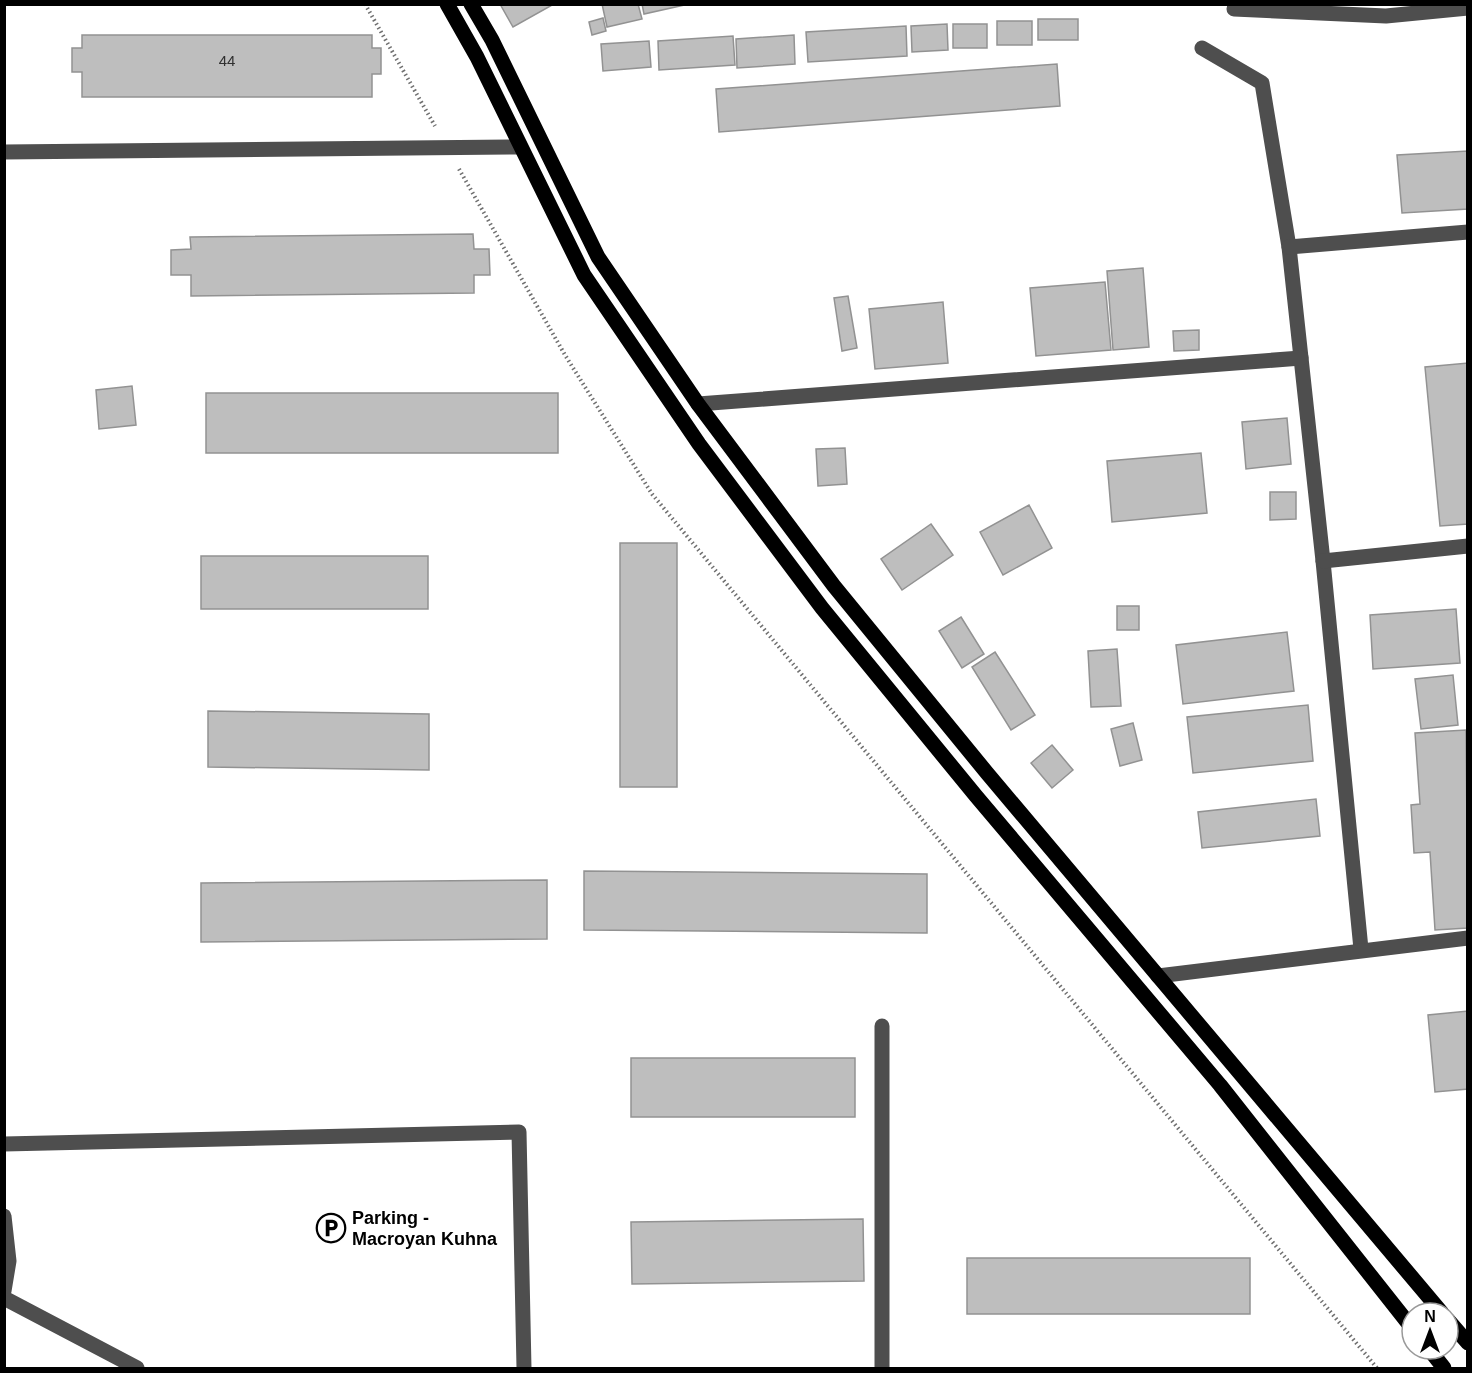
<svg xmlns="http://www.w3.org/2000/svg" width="1472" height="1373" viewBox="0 0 1472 1373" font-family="Arial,sans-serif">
<rect width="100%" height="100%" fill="#fff"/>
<!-- building -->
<g fill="#bebebe" stroke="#929292" stroke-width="1.5">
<path d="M500 4H554L513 27Z"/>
<path d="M602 4H638L642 19 607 27Z"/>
<path d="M642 4H689L644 14Z"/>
<path d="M603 18 606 31 592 35 589 22Z"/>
<rect x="1038" y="19" width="40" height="21"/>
<rect x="997" y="21" width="35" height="24"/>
<path d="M947 24 948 50 912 52 911 26Z"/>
<rect x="953" y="24" width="34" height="24"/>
<path d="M906 26 907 56 808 62 806 32Z"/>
<path d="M82 35H372V48H381V74H372V97H82V72H72V48H82Z"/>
<path d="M794 35 795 64 737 68 736 39Z"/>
<path d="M733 36 735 65 659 70 658 41Z"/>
<path d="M649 41 651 67 603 71 601 44Z"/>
<path d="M1057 64 1060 106 719 132 716 89Z"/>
<path d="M1468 151V209L1402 213 1397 155Z"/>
<path d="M473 234 474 249H489L490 275H474V293L191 296V275H171V250L191 249 190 237Z"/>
<path d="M1143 268 1149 347 1113 350 1107 271Z"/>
<path d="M1105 282 1111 350 1036 356 1030 288Z"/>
<path d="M848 296 857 348 842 351 834 298Z"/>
<path d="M943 302 948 363 875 369 869 309Z"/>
<path d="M1199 330V350L1174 351 1173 331Z"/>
<path d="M1468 363V524L1440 526 1425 367Z"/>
<path d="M132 386 136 425 99 429 96 390Z"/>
<rect x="206" y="393" width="352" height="60"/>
<path d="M1287 418 1291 464 1246 469 1242 422Z"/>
<path d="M845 448 847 484 818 486 816 449Z"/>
<path d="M1201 453 1207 513 1112 522 1107 461Z"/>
<path d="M1270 492H1296V519L1270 520Z"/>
<path d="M1029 505 1052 548 1003 575 980 532Z"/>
<path d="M931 524 953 555 902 590 881 559Z"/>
<rect x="620" y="543" width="57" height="244"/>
<rect x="201" y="556" width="227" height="53"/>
<rect x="1117" y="606" width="22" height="24"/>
<path d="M1456 609 1460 663 1373 669 1370 615Z"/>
<path d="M961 617 984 654 962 668 939 631Z"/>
<path d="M1287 632 1294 691 1183 704 1176 645Z"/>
<path d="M1117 649 1121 706 1091 707 1088 651Z"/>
<path d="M995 652 1035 715 1011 730 972 667Z"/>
<path d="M1453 675 1458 725 1421 729 1415 679Z"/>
<path d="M1308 705 1313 761 1193 773 1187 717Z"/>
<path d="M208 711 429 714V770L208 767Z"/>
<path d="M1133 723 1142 760 1120 766 1111 729Z"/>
<path d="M1466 730 1468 928 1435 930 1430 852 1414 853 1411 805 1420 804 1415 733Z"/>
<path d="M1052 745 1073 770 1052 788 1031 763Z"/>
<path d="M1316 799 1320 836 1202 848 1198 812Z"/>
<path d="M584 871 927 874V933L584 930Z"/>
<path d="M547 880V939L201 942V883Z"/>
<path d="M1468 1011V1089L1435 1092 1428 1015Z"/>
<rect x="631" y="1058" width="224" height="59"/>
<path d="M863 1219 864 1281 632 1284 631 1222Z"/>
<rect x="967" y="1258" width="283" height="56"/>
</g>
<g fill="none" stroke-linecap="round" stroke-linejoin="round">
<!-- path -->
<g stroke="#707070" stroke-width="4" stroke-dasharray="1.5 3" stroke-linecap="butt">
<path d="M365 4 435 126"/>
<path d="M459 169 565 355 652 494 1377 1368"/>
</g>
<!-- minor -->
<g stroke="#4e4e4e" stroke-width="15">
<path d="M1234 9 1386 16 1468 8"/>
<path d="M1202 48 1262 83 1289 247 1323 561 1361 949"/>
<path d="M4 152 519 147"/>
<path d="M1289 247 1468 232"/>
<path d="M698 404 1301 358"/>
<path d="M1323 561 1468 546"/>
<path d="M1158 976 1468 938"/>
<path d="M4 1144 519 1132 524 1368"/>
<path d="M4 1216 9 1261 4 1291"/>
<path d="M4 1298 137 1368"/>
<path d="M882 1368V1026"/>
</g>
<!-- major -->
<g stroke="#000" stroke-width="15">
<path d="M447 4 477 57 584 275 699 444 822 608 976 796 1220 1085 1412 1328"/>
<path d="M471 4 492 40 598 257 698 404 834 586 987 773 1442 1313"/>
<path d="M1448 1320 1468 1343"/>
<path d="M1429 1349 1444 1368"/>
</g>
</g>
<!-- icons -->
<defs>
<g id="parking-ring" transform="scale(1.5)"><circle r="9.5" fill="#fff" stroke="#000" stroke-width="1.5"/><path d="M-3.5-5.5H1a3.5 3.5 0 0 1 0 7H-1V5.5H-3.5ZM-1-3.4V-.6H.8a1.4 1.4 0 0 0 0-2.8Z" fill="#000"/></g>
</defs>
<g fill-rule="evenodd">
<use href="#parking-ring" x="331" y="1228"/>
</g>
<g text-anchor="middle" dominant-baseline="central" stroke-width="5" stroke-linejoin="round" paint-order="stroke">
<!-- number labels -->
<g font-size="15" fill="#303030">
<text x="227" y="60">44</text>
</g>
<!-- poi labels -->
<g font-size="18" font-weight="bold" fill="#000" stroke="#fff" text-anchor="start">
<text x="352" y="1218">Parking -<tspan x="352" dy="21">Macroyan Kuhna</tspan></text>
</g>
</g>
<!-- border -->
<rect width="1472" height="1373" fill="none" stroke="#000000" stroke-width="12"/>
<!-- north arrow -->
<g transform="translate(1430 1331)"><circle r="28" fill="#ffffff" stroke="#999999" stroke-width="1.5"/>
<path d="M0-4.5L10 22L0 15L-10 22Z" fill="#000000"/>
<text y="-9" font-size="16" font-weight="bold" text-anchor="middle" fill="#000000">N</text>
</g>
</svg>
